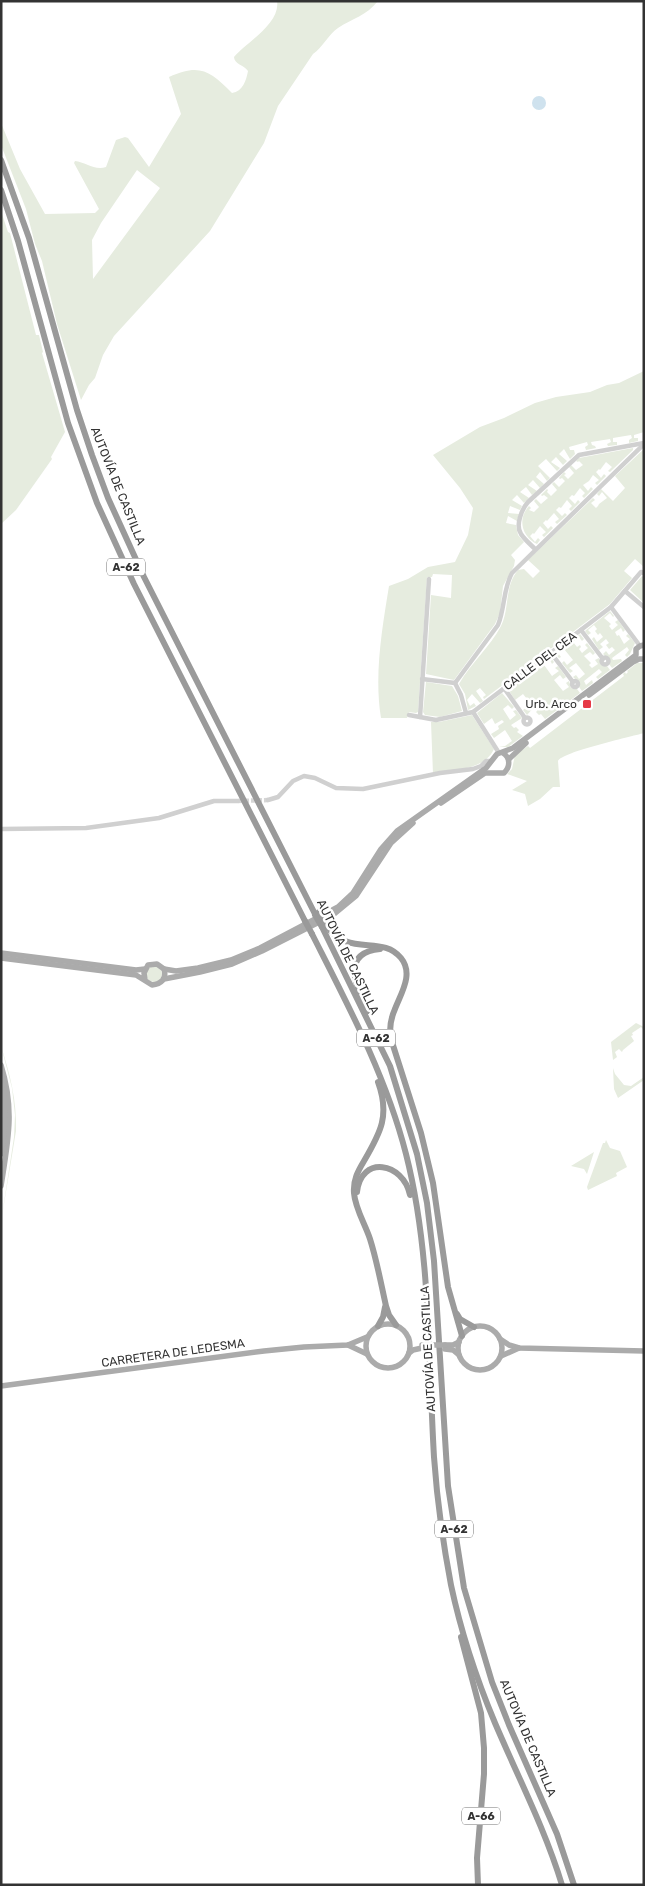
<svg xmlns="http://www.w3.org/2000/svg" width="645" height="1886" viewBox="0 0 645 1886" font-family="Rubik,sans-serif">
<rect width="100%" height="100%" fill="#fff"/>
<!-- green -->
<g fill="#e6ecdf" fill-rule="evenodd">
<path d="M277 1H378C366 16 353 18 338 28 328 35 323 47 313 54L278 106 264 143 210 231 114 336 103 355 95 378 89 385 81 400 57 324 42 261 35 244 26 209 1 145V123L20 169 45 214 95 213 99 209 74 163 75 161C85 162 95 171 106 167L116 140 125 137 128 138 149 167 181 114 169 77C200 63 210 71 232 93 243 91 246 81 248 71 244 65 234 64 234 57 246 43 281 23 277 1ZM137 170 160 188 93 279 92 240 101 223Z"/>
<path d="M1 211 8 232 10 233 36 335H39L43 352 42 353 65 432 51 457 52 459 16 510 1 524Z"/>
<path d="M644 371V432L634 435V438H638V441L629 443V440L632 438 631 435 613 438V442H617V445L608 446 607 444 611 442 610 439 591 442 592 445 595 446 596 448 586 450 585 447 588 445 587 442 569 447 570 450H574L575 454 570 459 564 449 559 454 567 461 563 465 556 457 551 462 560 468 557 471 546 459 538 466 550 478 547 481 540 472 536 477 544 484 540 488 533 480 528 485 537 491 532 495 526 487 520 492 529 498 524 503 517 495 512 500 522 506 520 510 510 506 508 513 519 514 517 521 508 516 506 523 516 525 518 535 524 542 511 555 515 560 514 566 503 586 500 613 495 624 454 680 426 674 431 595 451 598 452 575 433 574 432 577H427L418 712 416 713 409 712 407 718H381C374 675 382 629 389 586L408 579 428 567 455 562 468 535 473 508 460 488 433 455 480 427 504 418 535 403 556 397 590 392 607 385 619 383Z"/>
<path d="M633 448V450L610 472 608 471 612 467 606 462 600 470 599 469 596 472 601 478 604 474 606 476 597 485 595 483 599 480 593 475 589 481 583 485 588 491 591 487 593 489 584 498 582 496 585 493 580 488 574 496 572 495 569 498 575 504 578 500 580 502 571 511 569 509 572 506 567 500 561 508 559 507 556 510 562 516 565 513 567 515 557 524 555 522 559 519 554 513 547 521 546 520 543 523 548 529 551 526 553 528 544 537 542 535 546 532 540 526 534 534 533 533 530 536 535 542 538 538 540 540 537 544C522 537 517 519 529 506L531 508 529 510 534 512 539 507 534 501 536 499 541 504 548 498 544 495 542 496 541 495 547 489 548 490 547 492 551 496 557 490 552 484 554 482 559 487 565 481 562 478 560 479 559 478 564 472 566 474 564 475 568 479 574 473 569 467 571 465 576 470 583 465 579 461 578 462 576 461 579 458Z"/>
<path d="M644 449V567L635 559 624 571 632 578 610 604 484 699 483 697 486 695 480 688 476 691 483 701 480 703 472 694 467 700 470 706 474 703 476 706 468 710 465 694 459 684C471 663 490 647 501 626 510 608 504 587 518 570L524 569 533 578 540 571 528 560 593 498 595 500 591 503 596 508 598 506 599 504 607 498 602 492 599 496 597 494 601 489 613 501 625 488 615 476Z"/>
<path d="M642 576 644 578V603L630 590Z"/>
<path d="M610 611 614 616 613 617 610 613 604 618 611 624 609 626 612 630 618 625 615 622 618 620 625 630 623 632 621 628 615 632 617 636 619 635 624 644 630 639 626 636 628 634 635 643 630 654 627 657 625 655 629 650 627 647 612 658 613 660 621 659 622 661 612 668 609 664V659L603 654 606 651 609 655 615 650 612 647 609 649 606 645 609 643 606 639 600 644 603 647 599 650 592 639 594 637 597 642 603 637 600 633 598 635 595 631 597 629 594 625 588 630 591 633 588 635 585 631Z"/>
<path d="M580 634 584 639 582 641 579 637 573 642 577 647 580 645 581 647 579 649 582 653 588 648 585 645 587 643 595 653 593 655 590 652 584 656 591 663 589 665 592 668 598 664 595 660 599 658 602 665 607 666 610 670 598 679 596 677 602 672 599 669 584 681 586 685 592 680 593 683 582 691 579 687V682L573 677 576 675 579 679 585 674 576 663 569 668 573 671 570 673 562 663 564 661 567 665 573 660 564 649 558 653 561 657 559 658 555 653Z"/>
<path d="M550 657 554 662 552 664 550 660 544 665 552 676 559 671 555 668 558 666 566 677 563 679 560 675 554 680 563 691 569 687 566 683 569 681 571 688 577 689 580 693 545 719 541 714 539 715 536 712 538 710 535 706 527 715 523 710 531 704 523 694 515 700 508 689Z"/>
<path d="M637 663H644V733C630 737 562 752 558 761L560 787H553L540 799 528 806 525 794 512 790 527 781 507 774 512 769 515 755 528 746 530 748 624 676 623 674 625 672 626 674 628 672 627 671Z"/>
<path d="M426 682 452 686 458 696 462 711 440 717 425 715 423 712Z"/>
<path d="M502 693 514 707 512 709 508 705 503 709 510 720 516 715 513 711 516 710 522 718 511 725 514 728 516 727 519 730 517 732 523 736 508 747H499L505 746 512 741 505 730 494 738 491 734 499 729 498 726 504 722 502 720 495 724 492 718 484 724 477 713Z"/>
<path d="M472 715 494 749C484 771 453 769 433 774L431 722H439Z"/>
<circle cx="154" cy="974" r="8"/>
<path d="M636 1023 644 1027V1030L641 1027 632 1033 633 1035 631 1036 634 1041 623 1050 622 1052 619 1049 615 1052 617 1057 613 1060 611 1042Z"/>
<path d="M1 1046C10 1074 17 1101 16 1131L1 1222 14 1137 15 1115 12 1088Z"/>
<path d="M613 1068 615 1074 624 1085 631 1086 644 1077V1080L618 1098 614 1089Z"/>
<path d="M606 1140 610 1148 620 1151 627 1167 616 1173 617 1176 588 1190 587 1187 603 1143H605Z"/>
<path d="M594 1152 587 1174 584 1169 571 1166Z"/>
</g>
<!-- water -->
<circle fill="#cfe2ee" cx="539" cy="103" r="7"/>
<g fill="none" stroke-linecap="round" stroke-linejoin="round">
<!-- minor-tunnel -->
<path stroke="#d6d6d6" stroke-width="4.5" stroke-dasharray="4.5 2" stroke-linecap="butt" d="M238 801 268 800"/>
<!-- minor -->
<g stroke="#d0d0d0" stroke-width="4.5">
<path d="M535 549C530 544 524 539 521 534 515 525 522 509 528 502L579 455 644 443"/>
<path d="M625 591 644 607"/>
<path d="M611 607 640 646"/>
<path d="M581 630 603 659"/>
<path d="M551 653 573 682"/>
<circle cx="605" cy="661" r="3.5"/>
<path d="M422 679 455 683"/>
<circle cx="575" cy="684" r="3"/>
<path d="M455 683 498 625C505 608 503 589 512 573L644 444"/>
<path d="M455 683 461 695 466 713"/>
<path d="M504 688 525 718"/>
<path d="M473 712 499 753"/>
<path d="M409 715 436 720 473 712 611 607 641 572 644 573"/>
<path d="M420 717 429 579"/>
<circle cx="527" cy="721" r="3.5"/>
<path d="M268 800 278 797 293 781 304 776 315 778 336 788 363 789 440 773 473 769 481 766 486 761H491"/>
<path d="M1 829 86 828 159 818 214 801H238"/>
</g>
<!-- major -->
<g stroke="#ababab" stroke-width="5.5">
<path d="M589 695 633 662 639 659H644"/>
<path d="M509 759 526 743"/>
<path d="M441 803 485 773H504C510 767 511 758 503 753"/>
<path d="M1 953 136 970 145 969"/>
<path d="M1 958 136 975 152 985C161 984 167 979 164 969L157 964 148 965 144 973 145 980"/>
<path d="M164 969 176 971 198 968 231 960 260 948 338 907 353 893 381 849 397 831 486 768 497 754 513 748 636 655V649L640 646 644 645"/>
<path d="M164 979 200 972 232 964 262 951 333 915 356 896 391 843 413 823"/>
<path d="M1 1065C15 1110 8 1141 1 1186"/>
<path d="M1 1082C7 1107 5 1129 1 1154"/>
<circle cx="388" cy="1346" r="22"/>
<circle cx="480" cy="1348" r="22"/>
<path d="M500 1339 509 1345 519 1348 644 1351"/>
<path d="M348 1345 367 1354"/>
<path d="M445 1345H453L459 1342"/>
<path d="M445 1349 453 1350 459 1355"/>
<path d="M409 1353 413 1350 422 1348"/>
<path d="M501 1356 519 1348"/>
<path d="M1 1386 264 1351 304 1347 348 1345 367 1337"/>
</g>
<!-- highway -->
<g stroke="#9a9a9a" stroke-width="6">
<path d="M1 160 29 238 77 410 92 455 108 498 144 577 315 914"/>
<path d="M1 190 18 241 68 423 97 503 134 584 305 921"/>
<path d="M326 925C348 958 382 934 401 958 414 974 401 993 395 1009 391 1018 389 1029 391 1039L421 1133 433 1183 448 1287 462 1336"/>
<path d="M322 927 390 1066 417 1154 427 1203 434 1261 448 1486 464 1588 492 1682 509 1725 557 1834 574 1885"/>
<path d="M312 934C348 1005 386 1076 406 1154 431 1252 428 1356 434 1457 437 1500 443 1543 451 1585 461 1632 477 1680 495 1723 518 1777 545 1829 562 1885"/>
<path d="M368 1011C357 988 339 953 380 949"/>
<path d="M378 1082C390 1115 381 1132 364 1161 358 1171 353 1180 354 1193 355 1208 365 1224 370 1239 377 1261 381 1284 386 1306L389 1315 396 1325"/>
<path d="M357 1192C361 1155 403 1162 410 1195"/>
<path d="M457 1314 460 1319 474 1327"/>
<path d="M378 1326 383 1317 385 1307"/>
<path d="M461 1637 481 1713 484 1748V1774L477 1858 478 1885"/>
</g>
<!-- major-bridge -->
<path stroke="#ababab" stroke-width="5.5" d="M422 1345H445"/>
<!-- highway-bridge -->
<g stroke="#9a9a9a" stroke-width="6">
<path d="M319 912 326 925"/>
<path d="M315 915 322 927"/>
<path d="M305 921 312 934"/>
</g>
</g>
<!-- markers -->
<rect fill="#e63946" stroke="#fff" stroke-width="2" x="582" y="699" width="10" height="10" rx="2.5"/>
<g text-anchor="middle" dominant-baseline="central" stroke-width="5" stroke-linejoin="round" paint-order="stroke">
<!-- shield labels -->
<g fill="#fff" stroke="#707070" stroke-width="1">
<rect x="107" y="558.5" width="38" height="17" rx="4"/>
<rect x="357" y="1029.5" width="38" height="17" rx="4"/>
<rect x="435" y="1520.5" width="38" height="17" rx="4"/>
<rect x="462" y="1807.5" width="38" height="17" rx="4"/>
</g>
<g font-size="11" font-weight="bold" fill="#333">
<text x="126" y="567">A-62</text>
<text x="376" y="1038">A-62</text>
<text x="454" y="1529">A-62</text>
<text x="481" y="1816">A-66</text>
</g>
<!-- street labels -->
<g font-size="12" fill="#333" stroke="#fff">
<text transform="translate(118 486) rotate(68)">AUTOVÍA DE CASTILLA</text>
<text transform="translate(540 661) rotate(-37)">CALLE DEL CEA</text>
<text transform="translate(348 957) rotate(64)">AUTOVÍA DE CASTILLA</text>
<text transform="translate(428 1349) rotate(-93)">AUTOVÍA DE CASTILLA</text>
<text transform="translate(173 1353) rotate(-8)">CARRETERA DE LEDESMA</text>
<text transform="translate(528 1738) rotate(67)">AUTOVÍA DE CASTILLA</text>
</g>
<!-- poi labels -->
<g font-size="12" fill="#333" stroke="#fff" text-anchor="end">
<text x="577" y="704">Urb. Arco</text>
</g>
</g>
<!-- border -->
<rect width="645" height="1886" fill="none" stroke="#333333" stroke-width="5"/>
</svg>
